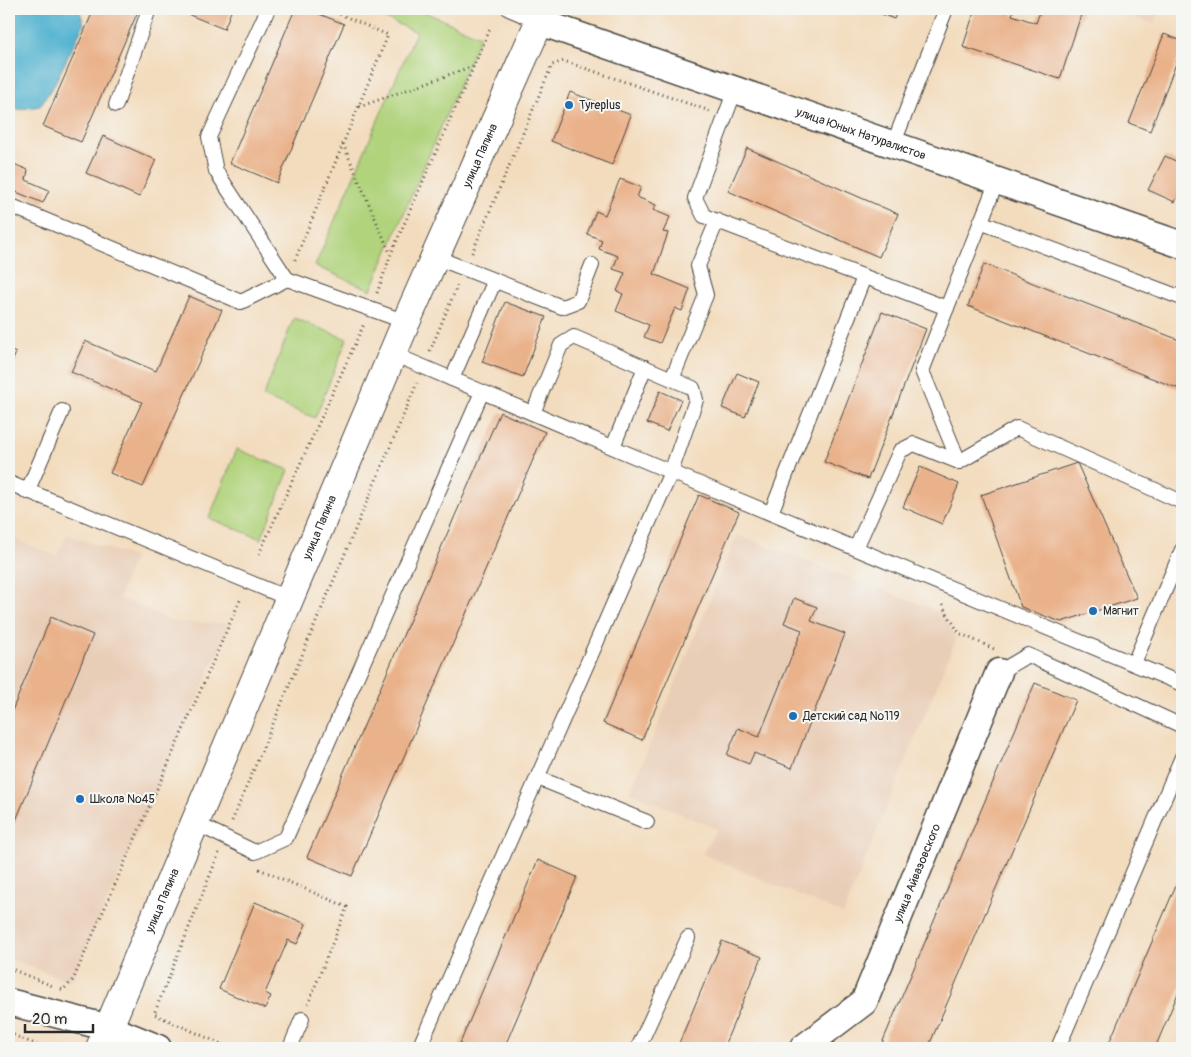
<svg xmlns="http://www.w3.org/2000/svg" width="1191" height="1057" viewBox="0 0 1191 1057" font-family="Pangolin,sans-serif">
<rect width="100%" height="100%" fill="#f6f6f2"/>
<filter id="ink" filterUnits="userSpaceOnUse"><feTurbulence type="fractalNoise" baseFrequency=".02" numOctaves="2"/><feDisplacementMap in="SourceGraphic" scale="10" xChannelSelector="R" yChannelSelector="G"/><feConvolveMatrix kernelMatrix="1 2 1 2 8 2 1 2 1" color-interpolation-filters="sRGB"/></filter>
<filter id="wash" filterUnits="userSpaceOnUse"><feTurbulence type="fractalNoise" baseFrequency=".0096" numOctaves="4" result="noise"/><feDisplacementMap in="SourceGraphic" scale="20" xChannelSelector="R" yChannelSelector="G"/><feGaussianBlur stdDeviation="1.12" result="paint"/><feColorMatrix in="noise" values="0 0 0 0 0 0 0 0 0 0 0 0 0 0 0 0 0 1.4 0 .05"/><feComposite in="paint" operator="in"/></filter>
<g filter="url(#wash)">
<rect width="100%" height="100%" fill="#f3dcbd"/>
<!-- built -->
<g fill="#e9ceb7">
<path d="M1106 9H1160L1154 24Z"/>
<path d="M67 535 134 557 119 598 174 622 231 623 71 982 9 958V537L56 556Z"/>
<path d="M737 535 943 613 956 639 843 914 702 854 717 829 630 792Z"/>
</g>
<!-- green -->
<g fill="#b0d37c" stroke="#6e7f54">
<path d="M364 9H417L480 36 371 290 315 266 416 32Z"/>
<path d="M294 318 347 339 315 418 263 397Z"/>
<path d="M237 449 289 470 261 539 209 518Z"/>
</g>
<!-- water -->
<path fill="#51b2d0" stroke="#3e6e7e" d="M9 9H79L84 24 54 85 40 106 9 111Z"/>
<g id="blocks">
<!-- building -->
<g fill="#eab28b">
<path d="M94 9H139L81 142 43 126Z"/>
<path d="M175 9H232L224 29Z"/>
<path d="M295 9H307L344 24 277 183 230 163Z"/>
<path d="M869 9H898L894 19Z"/>
<path d="M975 9H1014L1012 15 1036 23 1041 9H1083L1060 79 963 47Z"/>
<path d="M1164 34 1182 41V48L1150 131 1129 123Z"/>
<path d="M570 92 631 115 612 165 551 141Z"/>
<path d="M103 136 156 160 139 197 86 173Z"/>
<path d="M747 148 898 214 879 257 728 191Z"/>
<path d="M1165 156 1182 164V188L1175 202 1148 190Z"/>
<path d="M9 162 28 170 26 180 49 190 43 203 9 189Z"/>
<path d="M620 179 641 187 637 197 656 205 653 210 670 217 663 232 668 233 654 274 690 289 682 311 675 308 660 343 644 337 649 325 616 311 623 294 617 291 625 273 613 269 618 256 599 249 602 240 587 234 596 211 605 215Z"/>
<path d="M984 264 1182 341V390L968 306Z"/>
<path d="M189 296 222 310 143 487 110 473 142 402 71 372 85 341 156 371Z"/>
<path d="M505 302 546 317 523 377 482 362Z"/>
<path d="M882 312 926 329 868 479 824 462Z"/>
<path d="M9 350 16 353 9 369Z"/>
<path d="M737 373 759 382 745 417 722 408Z"/>
<path d="M660 391 681 400 667 431 647 423Z"/>
<path d="M500 412 545 432 352 876 307 857Z"/>
<path d="M1077 463 1137 598 1061 622 1021 607 981 495Z"/>
<path d="M920 467 959 484 942 524 903 507Z"/>
<path d="M699 495 739 512 642 740 603 723Z"/>
<path d="M794 598 817 607 811 621 845 634 792 768 754 753 749 764 727 755 738 728 759 737 802 630 784 623Z"/>
<path d="M51 617 93 635 9 837V718Z"/>
<path d="M1035 683 1076 700 928 1048H880Z"/>
<path d="M538 860 577 877 504 1048H458Z"/>
<path d="M1182 871V984L1155 1048H1107Z"/>
<path d="M255 902 306 924 297 944 288 940 265 993 271 996 265 1009 219 989Z"/>
<path d="M722 941 762 957 723 1048H677Z"/>
</g>
</g>
</g>
<g filter="url(#ink)">
<use href="#blocks" fill-opacity="0" stroke="#494641" stroke-width="1"/>
<g fill="none" stroke-linecap="round" stroke-linejoin="round">
<!-- service casing -->
<g stroke="#494641" stroke-width="16">
<g id="service">
<path d="M268 9 209 137 216 171 287 279 406 322"/>
<path d="M509 9 540 22"/>
<path d="M735 90 695 198 704 216 947 308"/>
<path d="M116 105 149 9"/>
<path d="M893 145 946 9"/>
<path d="M9 205 241 302 287 279"/>
<path d="M980 222 1182 298"/>
<path d="M435 257 562 307 578 301 592 265"/>
<path d="M393 354 671 472 1182 684"/>
<path d="M452 379 495 280"/>
<path d="M672 379 706 295 698 266 717 221"/>
<path d="M613 447 645 367"/>
<path d="M959 462 922 371 997 181"/>
<path d="M9 483 290 599"/>
<path d="M27 492 62 411"/>
<path d="M771 513 864 277"/>
<path d="M856 548 900 451 914 444 959 462 1017 428 1182 502"/>
<path d="M1134 663 1182 550"/>
<path d="M999 672 1028 655 1182 726"/>
<path d="M538 778 647 822"/>
<path d="M195 823 255 852 286 838 482 392"/>
<path d="M290 1048 302 1019"/>
<path d="M419 1048 671 472 696 400 693 388 574 337 561 345 533 413"/>
<path d="M638 1048 688 938"/>
<path d="M1058 1048 1182 757"/>
</g>
</g>
<!-- minor casing -->
<g stroke="#494641" stroke-width="29">
<g id="minor">
<path id="s1" d="M540 22 1182 245"/>
<path d="M9 1002 109 1028 158 1048"/>
<path id="s2" d="M803 1048 864 1002 999 672"/>
</g>
</g>
<!-- tertiary casing -->
<g stroke="#494641" stroke-width="30">
<g id="tertiary">
<path id="s3" d="M100 1048 406 322 545 9"/>
</g>
</g>
<!-- path -->
<g stroke="#494641" stroke-width="3" stroke-dasharray="1 4" stroke-linecap="butt">
<path d="M359 107 473 66"/>
<path d="M343 144 390 253"/>
<path d="M472 253 552 65 564 61 710 111"/>
<path d="M295 260 388 35 328 9"/>
<path d="M377 293 391 254 491 27"/>
<path d="M430 351 458 284"/>
<path d="M259 554 364 324"/>
<path d="M942 605 959 633 994 649"/>
<path d="M232 821 417 383"/>
<path d="M219 853 154 1014 230 1048"/>
<path d="M259 869 347 907 308 1004"/>
<path d="M9 968 55 987"/>
<path d="M61 989 63 990 73 980 241 598"/>
<path d="M9 1033 37 1045"/>
<path d="M1180 1048 1182 1042"/>
</g>
<!-- service -->
<use href="#service" stroke="#fff" stroke-width="14"/>
<!-- minor -->
<use href="#minor" stroke="#fff" stroke-width="26"/>
<!-- tertiary -->
<use href="#tertiary" stroke="#fff" stroke-width="28"/>
</g>
</g>
<!-- markers -->
<g fill="#1f6fb2" stroke="#f6f6f2" stroke-width="2">
<circle cx="569" cy="105" r="5"/>
<circle cx="1093" cy="611" r="5"/>
<circle cx="793" cy="716" r="5"/>
<circle cx="80" cy="799" r="5"/>
</g>
<g text-anchor="middle" dominant-baseline="central" stroke-width="4" stroke-linejoin="round" paint-order="stroke">
<!-- poi labels -->
<g font-size="12" fill="#2b2b2b" stroke="#f6f6f2" text-anchor="start">
<text x="579" y="105">Tyreplus</text>
<text x="1103" y="611">Магнит</text>
<text x="803" y="716">Детский сад №119</text>
<text x="90" y="799">Школа №45</text>
</g>
<!-- street labels -->
<g font-size="12" fill="#2b2b2b" stroke="#f6f6f2">
<text stroke="none"><textPath href="#s1" startOffset="340">улица Юных Натуралистов</textPath></text>
<text stroke="none"><textPath href="#s3" startOffset="970">улица Папина</textPath></text>
<text stroke="none"><textPath href="#s3" startOffset="565">улица Папина</textPath></text>
<text stroke="none"><textPath href="#s2" startOffset="216">улица Айвазовского</textPath></text>
<text stroke="none"><textPath href="#s3" startOffset="160">улица Папина</textPath></text>
</g>
</g>
<!-- margin -->
<rect width="1191" height="1057" fill="none" stroke="#f6f6f2" stroke-width="30"/>
<!-- scale -->
<path d="M25 1024v8h68v-8" fill="none" stroke="#2b2b2b" stroke-width="2.5"/>
<text x="32" y="1024" font-size="15" fill="#2b2b2b" stroke="#f6f6f2" stroke-width="4" paint-order="stroke">20 m</text>
</svg>
